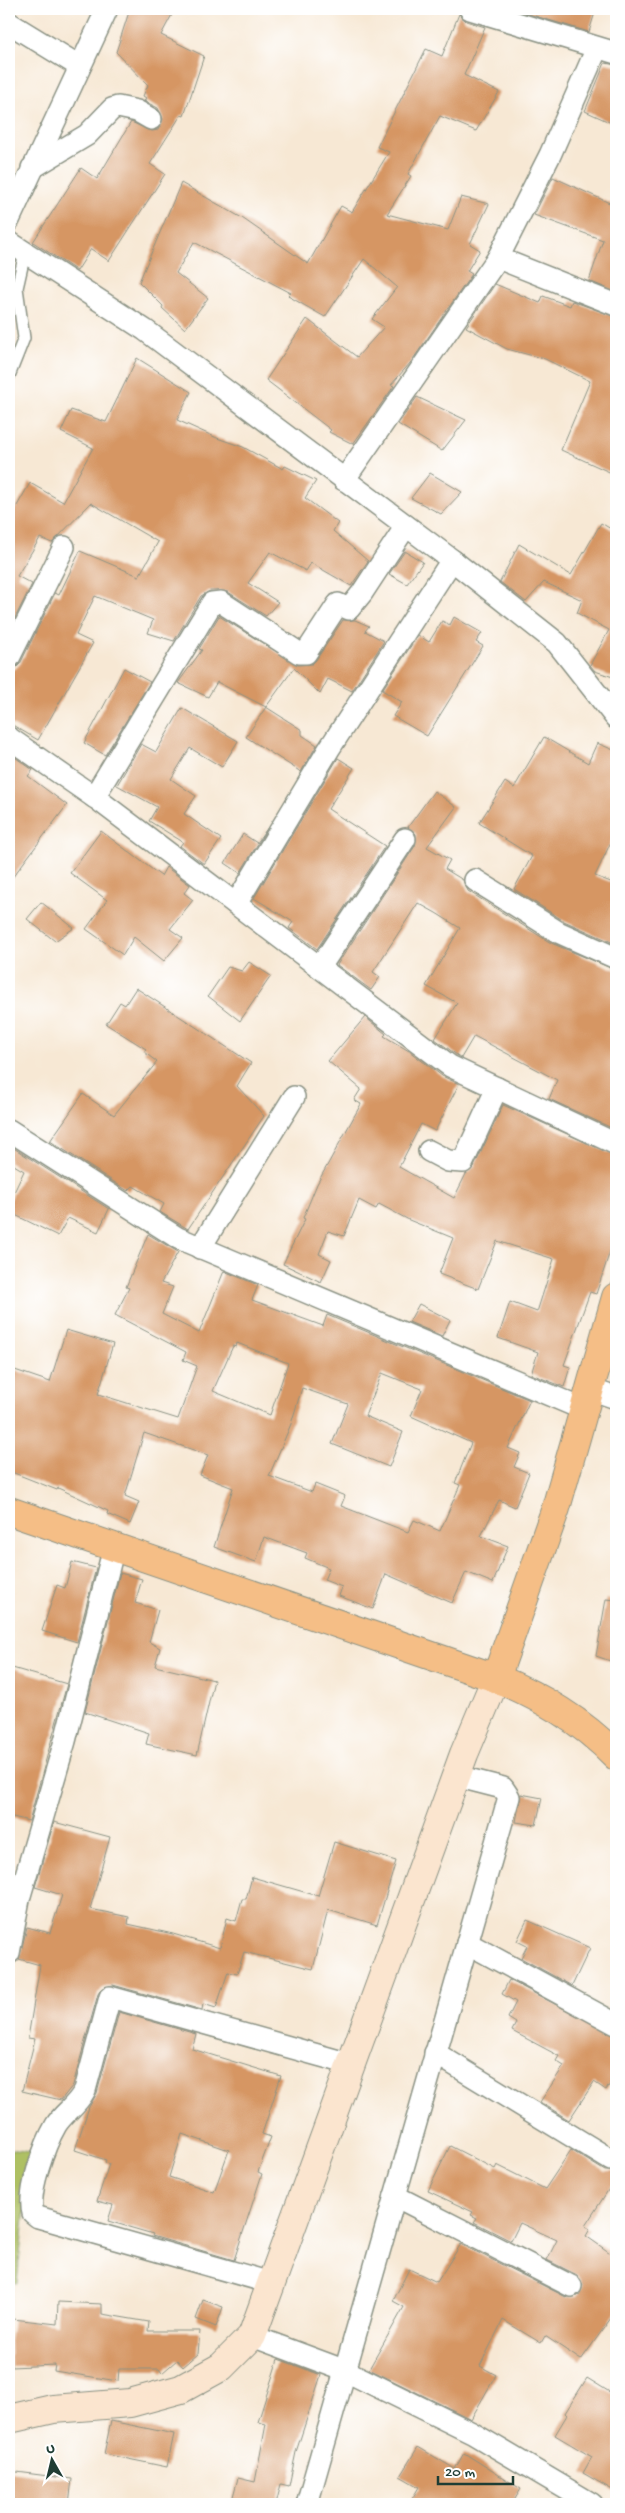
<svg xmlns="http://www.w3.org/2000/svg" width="625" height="2513" viewBox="0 0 625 2513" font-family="'Gochi Hand',sans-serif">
<rect width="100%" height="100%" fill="#fff"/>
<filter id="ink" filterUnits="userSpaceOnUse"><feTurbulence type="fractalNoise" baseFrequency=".02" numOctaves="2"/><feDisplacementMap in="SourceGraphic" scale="10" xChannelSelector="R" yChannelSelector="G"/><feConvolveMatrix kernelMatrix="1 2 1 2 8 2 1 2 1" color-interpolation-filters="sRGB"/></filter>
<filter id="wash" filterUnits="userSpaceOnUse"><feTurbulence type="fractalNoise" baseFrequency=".0096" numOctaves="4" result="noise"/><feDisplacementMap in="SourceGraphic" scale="20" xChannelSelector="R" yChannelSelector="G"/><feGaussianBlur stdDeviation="1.12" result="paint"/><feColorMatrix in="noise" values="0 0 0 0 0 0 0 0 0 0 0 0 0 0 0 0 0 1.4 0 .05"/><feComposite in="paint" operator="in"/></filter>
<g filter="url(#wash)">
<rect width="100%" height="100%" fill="#f7e8d4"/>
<!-- green -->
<path fill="#aec063" stroke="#667e4c" d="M9 2149 31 2152 17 2283 9 2282Z"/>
<g id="blocks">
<!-- building -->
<g fill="#d69663" fill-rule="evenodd">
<path d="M130 9H175L161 35 204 56 184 116 181 115 150 164 165 174 109 261 91 249 77 271 33 242 81 168 97 179 131 122 152 131 158 130 163 119 158 108 144 101 146 98 143 96 148 85 116 52Z"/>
<path d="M526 9H596L589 32 525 13Z"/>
<path d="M459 14 466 21 485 27 464 75 499 92 476 131 440 116 408 174 411 176 387 214 448 230 461 197 489 204 470 244 480 250 467 271 472 274 411 362 391 385 394 386 353 444 329 432 331 430 266 380 307 319 357 357 384 327 372 319 397 287 364 259 325 317 288 296 291 293 194 242 176 273 208 298 185 329 162 308 163 306 139 282 181 183 242 218 308 264 341 206 352 212 389 152 377 147 426 49 442 56Z"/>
<path d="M605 63 616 65V125L585 111Z"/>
<path d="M553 177 616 206V292L589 281 603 240 534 215Z"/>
<path d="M495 284 540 303 543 296 570 306 572 301 616 317V475L561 450 590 381 545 359 507 349 466 327Z"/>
<path d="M137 358 191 392 177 420 217 438 243 447 283 469 285 466 316 481 305 498 338 523 333 531 368 561 351 586 311 563 306 571 270 552 248 583 278 602 266 616 228 592 210 591 201 596 174 641 148 633 153 620 95 596 76 635 93 643 38 740 9 723V670L15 669 20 664 55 593 59 595 80 551 139 576 158 542 91 503 52 543 40 538 17 576 32 584 9 630V520L30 483 63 502 93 448 61 432 71 410 106 422Z"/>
<path d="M417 397 466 420 442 451 398 424Z"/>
<path d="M430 473 462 492 441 514 411 498Z"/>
<path d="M601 523 616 532V678L595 671 590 665 609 630 577 613 582 600 544 582 526 602 500 582 519 544 571 575Z"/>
<path d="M405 551 423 562 407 584 389 574Z"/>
<path d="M219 616 298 665 312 664 316 660 343 620H355L369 626 365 631 384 641 352 691 328 679 320 694 294 668 266 707 217 682 208 697 178 683 202 650 199 649Z"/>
<path d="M454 617 482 633 476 642 483 646 427 736 393 716 402 702 382 690 418 635 429 642 442 621 450 625Z"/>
<path d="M124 668 150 682 105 755 84 743Z"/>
<path d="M266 707 302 730V735L317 745 301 772 246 737Z"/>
<path d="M182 708 238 741 222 767 190 748 171 779 196 796 184 814 221 839 204 864 180 846 183 842 149 821 157 807 117 785 141 744 156 752Z"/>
<path d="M544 737 588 763 597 743 616 751V831L595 876 616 884V944L564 921 514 889 532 856 479 823 505 782 514 788Z"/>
<path d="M9 753 33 770 28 776 67 805 9 882Z"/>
<path d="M338 758 354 768 328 809 385 846 317 949 289 928 293 922 254 898Z"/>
<path d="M434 791 456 807 427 847 450 860 445 869 463 880 468 891 551 943 616 970V1130L549 1099 557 1080 474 1036 461 1058 435 1039 457 1003 426 986 460 928 436 913 418 903 373 972 380 977 371 990 337 965 415 846 416 834 408 827Z"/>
<path d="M268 827 240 873 225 863 243 834 257 843Z"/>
<path d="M101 831 161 876 166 867 190 885 184 893 193 900 170 929 183 938 164 961 134 937 123 955 86 929 107 900 70 873Z"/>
<path d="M41 902 74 928 55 941 27 919Z"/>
<path d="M249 962 271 976 240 1021 208 996 228 967 242 971Z"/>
<path d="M136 988 251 1063 237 1086 264 1116 188 1229 160 1212 164 1204 133 1186 128 1191 50 1141 83 1094 114 1115 157 1062 144 1052 146 1049 106 1024 120 1002 125 1005Z"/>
<path d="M365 1017 386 1034 384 1036 409 1051 442 1076 459 1084 435 1131 421 1124 399 1167 454 1198 466 1174 474 1167 503 1105 616 1156V1233L596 1294 590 1292 564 1365 570 1367 564 1387 531 1374 538 1352 498 1338 510 1302 537 1312 554 1259 497 1241 478 1289 439 1274 453 1238 409 1220 379 1204 376 1209 359 1200 344 1236 328 1231 319 1254 331 1260 321 1282 283 1264 305 1219 303 1218 317 1184 361 1104 354 1100 361 1089 328 1061Z"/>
<path d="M9 1145 109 1209 98 1232 68 1218 58 1236 9 1212V1203L24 1171 9 1162Z"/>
<path d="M148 1234 178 1252 161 1283 173 1287 162 1314 199 1333 224 1271 258 1285 252 1300 323 1326 327 1315 530 1400 508 1448 520 1453 514 1467 529 1473 515 1507 499 1500 481 1536 508 1546 493 1583 466 1572 452 1603 386 1574 373 1609 339 1596 342 1587 324 1580 329 1568 305 1558 307 1553 264 1537 256 1562 214 1547 233 1488 200 1475 208 1455 144 1433 125 1496 139 1502 130 1524 107 1514 108 1511 58 1488 57 1490 9 1471V1368L50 1382 66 1330 113 1344 98 1394 178 1419 197 1366 183 1360 186 1352 115 1315 129 1288 126 1287ZM237 1343 288 1363 270 1415 213 1391 233 1346 236 1347ZM382 1373 422 1389 411 1416 471 1443 455 1483 460 1485 440 1531 414 1520 408 1532 341 1506 345 1496 315 1484 312 1492 269 1476 291 1424 302 1388 348 1404 332 1444 389 1467 403 1432 365 1416Z"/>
<path d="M419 1304 450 1320 442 1336 409 1322Z"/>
<path d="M72 1562 96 1568 77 1642 42 1631 57 1585 65 1588Z"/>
<path d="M120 1573 142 1579 135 1603 158 1610 149 1642 160 1648 155 1666 214 1680 197 1755 146 1744 149 1733 85 1712Z"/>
<path d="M606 1599 616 1600V1663L596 1656Z"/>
<path d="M9 1667 67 1684 29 1821 9 1816Z"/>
<path d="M521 1794 542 1798 536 1825 516 1822Z"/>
<path d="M54 1822 110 1837 90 1909 129 1917 128 1924 173 1934 220 1948 227 1918 236 1921 242 1899H246L252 1877 318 1896 334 1842 396 1861 377 1925 328 1910 313 1969 244 1952 237 1974 228 1972 216 2008 203 2004 202 2010 113 1985 102 1988 98 1994 73 2085 61 2100 22 2091 35 2039 28 2038 40 1965 19 1959 27 1927 50 1933 62 1895 35 1887Z"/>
<path d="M527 1920 590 1948 572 1986 521 1958 527 1946 517 1941Z"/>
<path d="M509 1980 616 2036V2075L606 2090 594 2082 569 2120 540 2102 564 2066 556 2061 559 2056 512 2031 516 2023 508 2018 516 2002 502 1994Z"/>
<path d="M119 2012 196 2034 192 2049 281 2076 262 2134 271 2137 258 2172 262 2174 234 2260 152 2236 153 2234 108 2221 113 2205 97 2201 109 2164 105 2162 106 2160 75 2150 89 2107 97 2093ZM182 2134 229 2150 214 2192 169 2177Z"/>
<path d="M450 2146 495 2169 497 2165 545 2189 571 2150 605 2171H616V2178L585 2226 590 2229 586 2236 616 2257V2311L581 2360 545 2336 541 2343 503 2320 480 2366 496 2375 471 2419 369 2369 404 2307 393 2301 409 2269 437 2282 461 2244 566 2297 578 2296 583 2285 577 2275 547 2260 557 2240 520 2223 511 2241 474 2222 477 2218 471 2215 473 2212 428 2191Z"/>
<path d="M203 2300 223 2307 216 2327 196 2319Z"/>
<path d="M58 2302 102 2304V2314L149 2322 148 2331H200L198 2354 183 2367 177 2360 162 2373 159 2369H119L118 2381 54 2371 55 2365 11 2367 10 2342 13 2319 57 2324Z"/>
<path d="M278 2359 321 2375 296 2452 289 2486 281 2484 276 2504H231L238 2478 255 2482 266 2424 258 2422Z"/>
<path d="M587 2378 616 2396V2492L583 2473 592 2457 555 2435 567 2415 565 2413Z"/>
<path d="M111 2421 174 2434 167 2467 104 2454Z"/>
<path d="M418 2447 455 2469 464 2453 521 2489 512 2504H409L419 2487 400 2476Z"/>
<path d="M9 2471 72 2479 69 2504H9Z"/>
</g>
</g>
</g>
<g filter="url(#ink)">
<use href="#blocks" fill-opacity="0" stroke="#8b9284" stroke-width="1"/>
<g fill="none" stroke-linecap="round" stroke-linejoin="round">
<!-- lane casing -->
<g stroke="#8b9284" stroke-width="14">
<path id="lane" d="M9 376 24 338 17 288 25 253"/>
</g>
<!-- street casing -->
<g stroke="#8b9284" stroke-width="24">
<g id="street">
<path d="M470 9 616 53"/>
<path d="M9 23 79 66"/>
<path d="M32 168 87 135 112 109 118 107 137 111 151 119"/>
<path d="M9 220 107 9"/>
<path d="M9 242 145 330 452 560 557 643 616 718"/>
<path d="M498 258 616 305"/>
<path d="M344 480 498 258 550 155 597 48"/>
<path d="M9 658 64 547"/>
<path d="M9 738 97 799 450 1066 616 1144"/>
<path d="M94 797 212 603 221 602 299 653H306L338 604 349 609 362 593 406 526"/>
<path d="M475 880 558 932 616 958"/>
<path d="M236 904 329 749 452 560"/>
<path d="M320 967 405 839"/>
<path d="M9 1130 178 1238 585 1410"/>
<path d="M429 1151 448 1161 463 1162 497 1088"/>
<path d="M200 1248 294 1097"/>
<path d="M590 1389 616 1398"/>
<path d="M467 1943 616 2024"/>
<path d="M9 1953 19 1899 65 1741 114 1547"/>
<path d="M435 2053 611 2160"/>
<path d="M395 2196 571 2286"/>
<path d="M271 2283 38 2217 33 2213C27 2192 45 2144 56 2125 64 2112 76 2107 85 2090L110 1997 350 2064"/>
<path d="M252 2336 346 2371 472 2433 592 2504"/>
<path d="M307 2504 509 1797 503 1788 456 1776"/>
</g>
</g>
<!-- secondary casing -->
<g stroke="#8b9284" stroke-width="30">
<path id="secondary" d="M9 2419 53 2409 130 2403 181 2389 221 2367 252 2336 464 1754 496 1678"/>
</g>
<!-- highway casing -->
<g stroke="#8b9284" stroke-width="30">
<g id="highway">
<path d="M9 1511 496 1678C541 1697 581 1720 616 1756"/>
<path d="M496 1678 556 1508 616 1297"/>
</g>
</g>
<!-- lane -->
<use href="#lane" stroke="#fff" stroke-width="11"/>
<!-- street -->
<use href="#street" stroke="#fff" stroke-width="21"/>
<!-- secondary -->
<use href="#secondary" stroke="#fbe5cf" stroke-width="28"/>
<!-- highway -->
<use href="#highway" stroke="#f5be86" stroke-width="28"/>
</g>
</g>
<!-- margin -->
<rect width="625" height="2513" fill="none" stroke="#fff" stroke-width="30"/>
<!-- north arrow -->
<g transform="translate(52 2460) rotate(352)" stroke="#ffffff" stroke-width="4" paint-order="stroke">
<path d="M0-4L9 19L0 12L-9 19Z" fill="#1f3d34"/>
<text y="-8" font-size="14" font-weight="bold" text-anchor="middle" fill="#1f3d34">U</text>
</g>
<!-- scale -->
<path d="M438 2476v8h75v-8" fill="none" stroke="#1f3d34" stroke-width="2.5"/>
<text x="445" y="2476" font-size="15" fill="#1f3d34" stroke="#ffffff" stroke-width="4" paint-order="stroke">20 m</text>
</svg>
